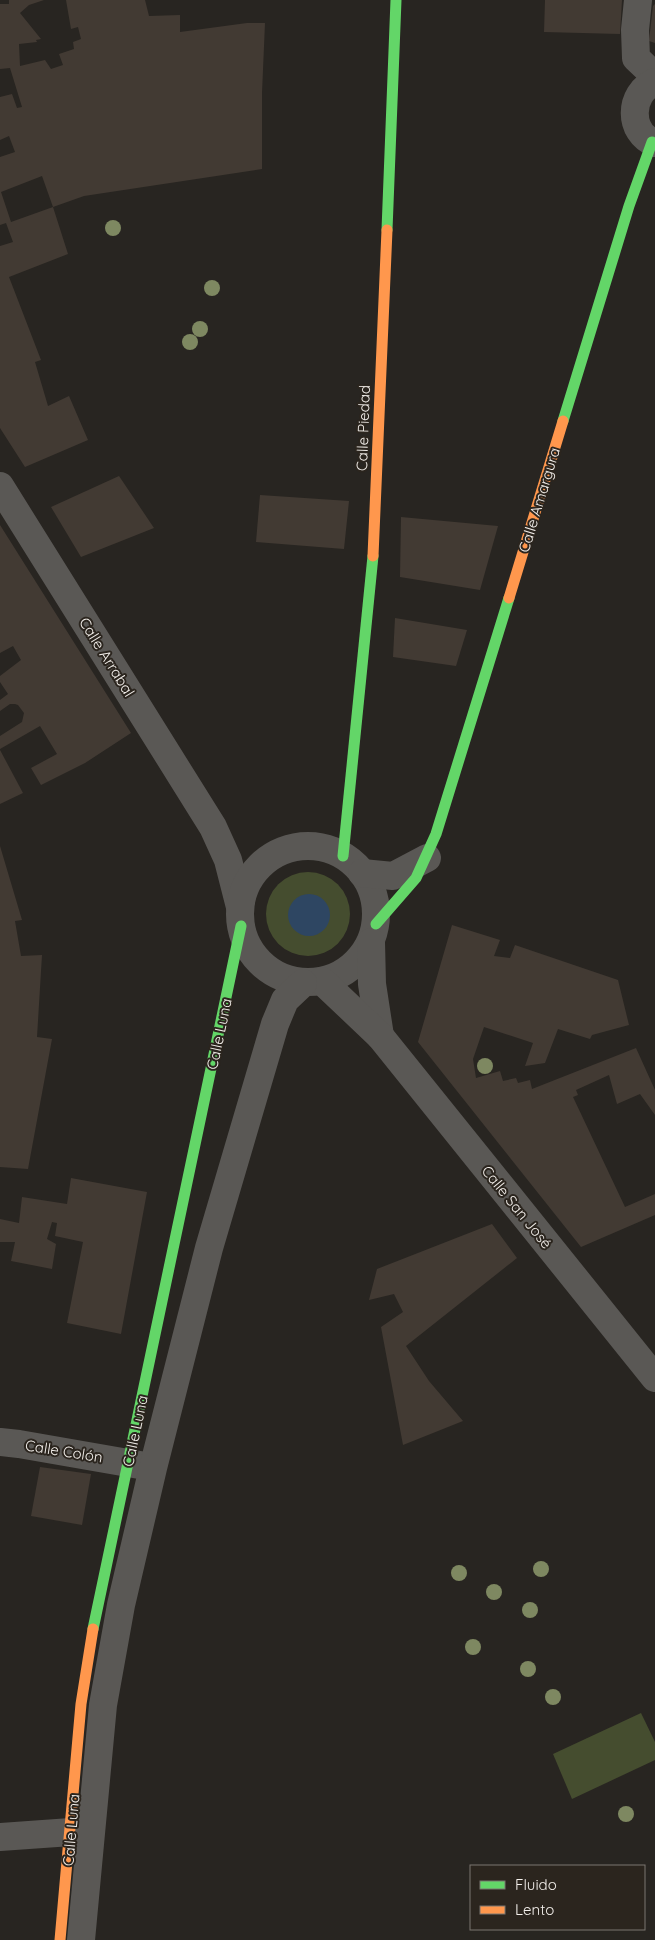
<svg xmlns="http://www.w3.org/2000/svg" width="655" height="1940" viewBox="0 0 655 1940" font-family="Quicksand,sans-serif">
<rect width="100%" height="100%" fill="#282521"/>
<!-- green -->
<g fill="#454d2f">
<circle cx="308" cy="914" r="42"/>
<path d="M641 1713 655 1742V1760L572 1799 553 1754Z"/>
</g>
<!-- water -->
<circle fill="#2e4662" cx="309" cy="915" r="21"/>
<!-- building -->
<g fill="#423a33">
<path d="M9 0H44L29 5 20 13 41 39 36 40 37 42 19 44 20 66 45 60 51 69 63 65 59 54 74 49 73 42 81 39 78 27 71 29 66 0H145L149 16 180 15V32L247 23H265L262 93V169L84 196 53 207 42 176 1 192 11 222 53 207 68 254 9 277 41 360 35 362 48 406 69 396 88 440 25 467 0 428V246L13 242 6 223 0 225V157L15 152 9 136 0 140V97L12 94 17 108 22 107 10 68 0 69V4H9Z"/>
<path d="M545 0H622L620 34 544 32Z"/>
<path d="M655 4V43L649 41 653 6Z"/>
<path d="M119 476 154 528 81 557 51 507Z"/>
<path d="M260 495 349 501 344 549 256 542Z"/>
<path d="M401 517 498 526 480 590 400 577Z"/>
<path d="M0 525 131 733 85 763 41 785 31 768 57 754 40 726 0 749V736L22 722 24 713 18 705 15 704H10L0 711V700L8 694 0 682V676L21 660 13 646 0 653Z"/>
<path d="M395 618 467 630 456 666 393 657Z"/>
<path d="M0 750 23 793 0 804Z"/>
<path d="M0 846 22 920 15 921 21 956 42 955 37 1037 52 1039 28 1169 0 1167Z"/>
<path d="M452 925 500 940 494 956 510 958 515 945 618 980 629 1025 592 1035 590 1039 558 1029 545 1063 525 1066 533 1043 484 1027 473 1059 476 1078 500 1071 503 1081 516 1078 518 1083 530 1080 532 1089 636 1048 655 1090V1115L640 1094 617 1104 609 1075 576 1090 578 1095 573 1097 625 1207 655 1194V1215L581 1247 418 1042Z"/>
<path d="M71 1178 147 1192 121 1334 67 1323 83 1242 55 1236 57 1223 52 1222 47 1239 56 1244 52 1269 11 1261 15 1242H0V1219L19 1223 22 1197 67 1204Z"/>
<path d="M492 1224 517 1258 406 1346 429 1381 463 1421 403 1445 381 1327 403 1312 394 1294 369 1300 377 1269Z"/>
<path d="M40 1467 91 1474 82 1525 31 1516Z"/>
</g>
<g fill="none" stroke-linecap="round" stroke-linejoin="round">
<!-- street -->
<g stroke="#5a5855" stroke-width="28">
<path d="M638 0 635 30 636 58 655 76"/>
<path d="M655 82C628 93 628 133 655 143"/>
<path d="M0 486 213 827 228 860 240 907"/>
<circle cx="308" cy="914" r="68"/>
<path d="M362 873 393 876 427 858"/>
<path d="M371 942 372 984 380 1036"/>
<path d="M322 981 380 1036 655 1378"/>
<path d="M0 1442 19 1444 151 1467"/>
<path d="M0 1837 71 1832 89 1834"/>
<path d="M81 1940 103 1705 121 1605 153 1468 209 1248 275 1024 285 1000 303 983"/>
</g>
<!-- fast -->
<g stroke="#63d668" stroke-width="11">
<path d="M387 230 396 0"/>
<path d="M563 421 629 206 652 142"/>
<path d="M343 856 373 556"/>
<path d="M376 924 416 878 436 834 509 598"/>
<path d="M93 1629 241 926"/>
</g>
<!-- slow -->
<g stroke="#ff974d" stroke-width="11">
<path d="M373 556 387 230"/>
<path d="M509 598 563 421"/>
<path d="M60 1940 81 1704 93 1629"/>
</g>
</g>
<!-- trees -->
<g fill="#7e8861">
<circle cx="113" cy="228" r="8"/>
<circle cx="212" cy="288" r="8"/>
<circle cx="200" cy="329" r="8"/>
<circle cx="190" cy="342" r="8"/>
<circle cx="485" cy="1066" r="8"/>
<circle cx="541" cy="1569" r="8"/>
<circle cx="459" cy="1573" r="8"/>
<circle cx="494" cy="1592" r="8"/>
<circle cx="530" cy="1610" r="8"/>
<circle cx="473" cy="1647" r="8"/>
<circle cx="528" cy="1669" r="8"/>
<circle cx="553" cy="1697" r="8"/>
<circle cx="626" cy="1814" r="8"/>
</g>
<g text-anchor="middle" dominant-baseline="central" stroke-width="4" stroke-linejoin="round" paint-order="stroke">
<!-- street labels -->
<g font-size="15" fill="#f4f0ec" stroke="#2b251e">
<text transform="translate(363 428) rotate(-88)">Calle Piedad</text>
<text transform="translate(539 500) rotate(-73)">Calle Amargura</text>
<text transform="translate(107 657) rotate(58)">Calle Arrabal</text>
<text transform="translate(219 1034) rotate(-78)">Calle Luna</text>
<text transform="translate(517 1207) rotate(51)">Calle San José</text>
<text transform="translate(135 1431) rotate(-78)">Calle Luna</text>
<text transform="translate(64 1451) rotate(9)">Calle Colón</text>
<text transform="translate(71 1830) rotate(-85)">Calle Luna</text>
</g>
</g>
<!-- legend -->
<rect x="470" y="1865" width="175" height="65" fill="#2b251e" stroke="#7b7670"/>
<rect x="480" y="1881" width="25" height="8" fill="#63d668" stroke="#7b7670"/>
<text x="515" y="1890" font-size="15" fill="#f4f0ec">Fluido</text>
<rect x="480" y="1906" width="25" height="8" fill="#ff974d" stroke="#7b7670"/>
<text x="515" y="1915" font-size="15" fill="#f4f0ec">Lento</text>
</svg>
